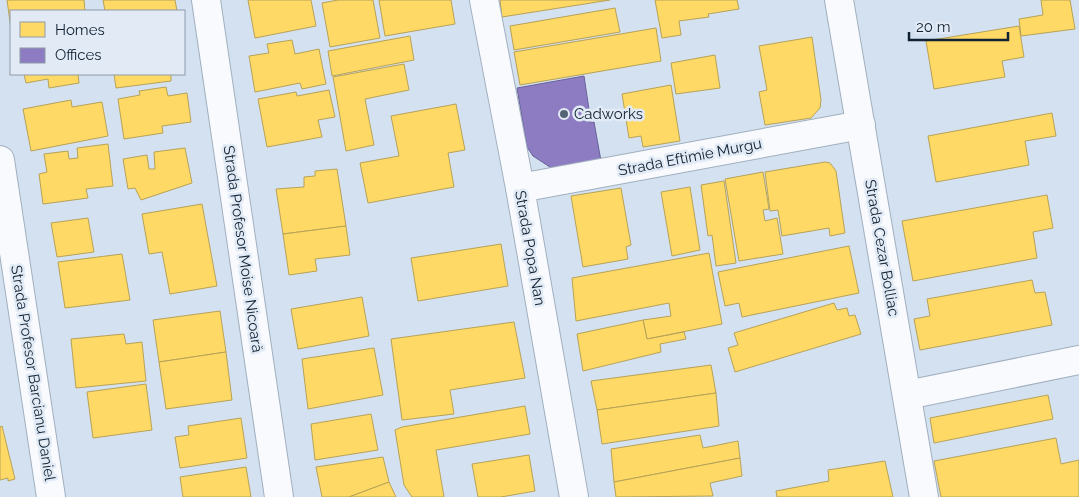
<svg xmlns="http://www.w3.org/2000/svg" width="1079" height="497" viewBox="0 0 1079 497" font-family="Raleway,sans-serif">
<rect width="100%" height="100%" fill="#d3e1f1"/>
<!-- homes -->
<g fill="#ffd966" stroke="#b7a257">
<path d="M7 0H84L85 11H11V29Z"/>
<path d="M103 0H175L177 11H105Z"/>
<path d="M248 0H311L316 26 255 38Z"/>
<path d="M338 0H373L380 38 330 47 322 3Z"/>
<path d="M379 0H451L455 24 385 36Z"/>
<path d="M500 0H610L502 17Z"/>
<path d="M655 0H737L739 9 708 14 709 17 679 21 681 35 662 38Z"/>
<path d="M1041 0H1070L1075 29 1021 36 1019 19 1043 15Z"/>
<path d="M615 8 620 32 514 50 510 26Z"/>
<path d="M1019 26 1024 57 1002 61 1005 77 934 89 926 41Z"/>
<path d="M656 28 661 61 520 85 514 52Z"/>
<path d="M410 36 414 60 332 76 328 51Z"/>
<path d="M812 37 821 100 820 108 811 118 765 125 759 92 767 90 759 46Z"/>
<path d="M292 40 295 54 319 49 326 84 302 89 300 83 255 92 249 56 269 53 267 44Z"/>
<path d="M715 55 720 88 676 94 671 63Z"/>
<path d="M404 64 409 90 365 99 374 145 346 151 333 77Z"/>
<path d="M24 74H78L79 83 49 88 48 79 26 83Z"/>
<path d="M114 74H171V81L116 88Z"/>
<path d="M671 85 680 141 643 147 641 136 629 138 622 94Z"/>
<path d="M166 87 168 96 187 93 191 122 162 126 163 133 124 139 118 99 140 95 139 91Z"/>
<path d="M329 90 335 117 318 120 322 137 267 147 258 99 296 92 297 96Z"/>
<path d="M71 100 72 107 102 102 108 136 31 151 23 109Z"/>
<path d="M456 104 465 150 448 153 454 187 368 203 360 163 399 156 391 116Z"/>
<path d="M1052 113 1056 136 1025 141 1029 165 936 182 928 136Z"/>
<path d="M108 144 113 186 86 189 88 198 43 204 39 174 47 172 44 154 68 151 69 159 78 158 77 148Z"/>
<path d="M185 148 192 183 141 200 135 188 128 189 123 159 147 155 149 169H155L154 152Z"/>
<path d="M825 162 830 163 836 171 845 233 830 236 829 228 782 236 778 210 770 211 765 172Z"/>
<path d="M337 169 346 226 283 234 276 189 304 187V177L315 176V171Z"/>
<path d="M763 172 769 209 763 210 765 221 777 218 783 254 739 261 725 179Z"/>
<path d="M724 181 736 263 716 266 712 235 708 236 701 185Z"/>
<path d="M690 187 700 250 672 256 661 192Z"/>
<path d="M621 188 631 245 626 247 628 259 583 267 571 196Z"/>
<path d="M1047 195 1053 228 1033 232 1037 258 913 281 902 221Z"/>
<path d="M202 204 217 286 170 294 162 252 149 254 142 214Z"/>
<path d="M88 218 94 252 57 257 51 223Z"/>
<path d="M346 226 350 255 315 259 317 271 289 275 283 234Z"/>
<path d="M501 244 508 286 418 301 411 258Z"/>
<path d="M849 246 859 293 742 317 739 303 725 306 718 272Z"/>
<path d="M709 253 722 324 647 339 643 320 671 316 669 303 576 321 572 278Z"/>
<path d="M122 254 130 300 65 308 58 262Z"/>
<path d="M1032 280 1035 293 1045 292 1052 325 920 350 914 319 930 316 927 299Z"/>
<path d="M362 297 369 336 298 349 291 309Z"/>
<path d="M834 303 837 310 847 308 849 316 855 315 861 334 735 372 728 348 738 345 734 333Z"/>
<path d="M220 311 226 352 159 362 153 320Z"/>
<path d="M643 320 647 339 684 332 686 339 660 344 661 352 583 371 577 334Z"/>
<path d="M514 322 525 378 450 390 454 414 402 420 391 339Z"/>
<path d="M124 334 126 344 142 342 146 381 76 388 71 339Z"/>
<path d="M374 348 383 395 308 409 302 359Z"/>
<path d="M226 352 232 400 166 409 159 362Z"/>
<path d="M711 365 716 393 597 410 591 381Z"/>
<path d="M146 384 152 430 93 438 87 392Z"/>
<path d="M716 393 719 426 602 444 597 410Z"/>
<path d="M1048 395 1053 419 934 443 930 418Z"/>
<path d="M525 406 530 434 436 450 444 497H412L404 485 395 430 402 427Z"/>
<path d="M371 414 378 450 315 460 311 424Z"/>
<path d="M241 418 247 458 180 468 175 437 189 435 188 426Z"/>
<path d="M2 426 15 479 8 481V478L0 480V427Z"/>
<path d="M700 435 703 448 738 441 740 458 614 482 611 449Z"/>
<path d="M1056 438 1061 464 1079 460V497H941L934 461Z"/>
<path d="M529 455 535 491 501 497H478L472 464Z"/>
<path d="M383 457 389 482 349 497H322L316 467Z"/>
<path d="M740 458 742 476 710 483 713 496 616 497 614 482Z"/>
<path d="M885 461 893 497H777L776 491 829 481 828 470Z"/>
<path d="M246 467 251 497H183L180 477Z"/>
<path d="M389 482 396 497H349Z"/>
</g>
<!-- offices -->
<path fill="#8e7cc3" stroke="#686198" d="M584 76 591 123 594 122 601 161 553 169 533 156 527 147 517 88Z"/>
<g fill="none" stroke-linecap="round" stroke-linejoin="round">
<!-- minor casing -->
<g stroke="#a1afbf" stroke-width="30">
<g id="minor">
<path d="M206 0 279 497"/>
<path d="M484 0 520 188 574 497"/>
<path d="M839 0 924 497"/>
<path d="M0 160 51 497"/>
<path d="M520 188 861 125"/>
<path d="M907 395 1079 360"/>
</g>
</g>
<!-- minor -->
<use href="#minor" stroke="#f8fafd" stroke-width="28"/>
</g>
<!-- markers -->
<circle fill="#546476" stroke="#e2ebf5" stroke-width="2" cx="564" cy="114" r="5"/>
<g text-anchor="middle" dominant-baseline="central" stroke-width="5" stroke-linejoin="round" paint-order="stroke">
<!-- poi labels -->
<g font-size="15" fill="#102133" stroke="#e2ebf5" text-anchor="start">
<text x="574" y="114">Cadworks</text>
</g>
<!-- street labels -->
<g font-size="15" fill="#102133" stroke="#e2ebf5">
<text transform="translate(690 157) rotate(-11)">Strada Eftimie Murgu</text>
<text transform="translate(530 248) rotate(80)">Strada Popa Nan</text>
<text transform="translate(882 248) rotate(80)">Strada Cezar Bolliac</text>
<text transform="translate(243 249) rotate(82)">Strada Profesor Moise Nicoară</text>
<text transform="translate(33 373) rotate(81)">Strada Profesor Barcianu Daniel</text>
</g>
</g>
<!-- legend -->
<rect x="10" y="10" width="175" height="65" fill="#e2ebf5" stroke="#8e9aa7"/>
<rect x="20" y="22" width="25" height="15" fill="#ffd966" stroke="#8e9aa7"/>
<text x="55" y="35" font-size="15" fill="#102133">Homes</text>
<rect x="20" y="48" width="25" height="15" fill="#8e7cc3" stroke="#8e9aa7"/>
<text x="55" y="60" font-size="15" fill="#102133">Offices</text>
<!-- scale -->
<path d="M909 32v8h99v-8" fill="none" stroke="#102133" stroke-width="2.5"/>
<text x="916" y="32" font-size="15" fill="#102133" stroke="#e2ebf5" stroke-width="4" paint-order="stroke">20 m</text>
</svg>
